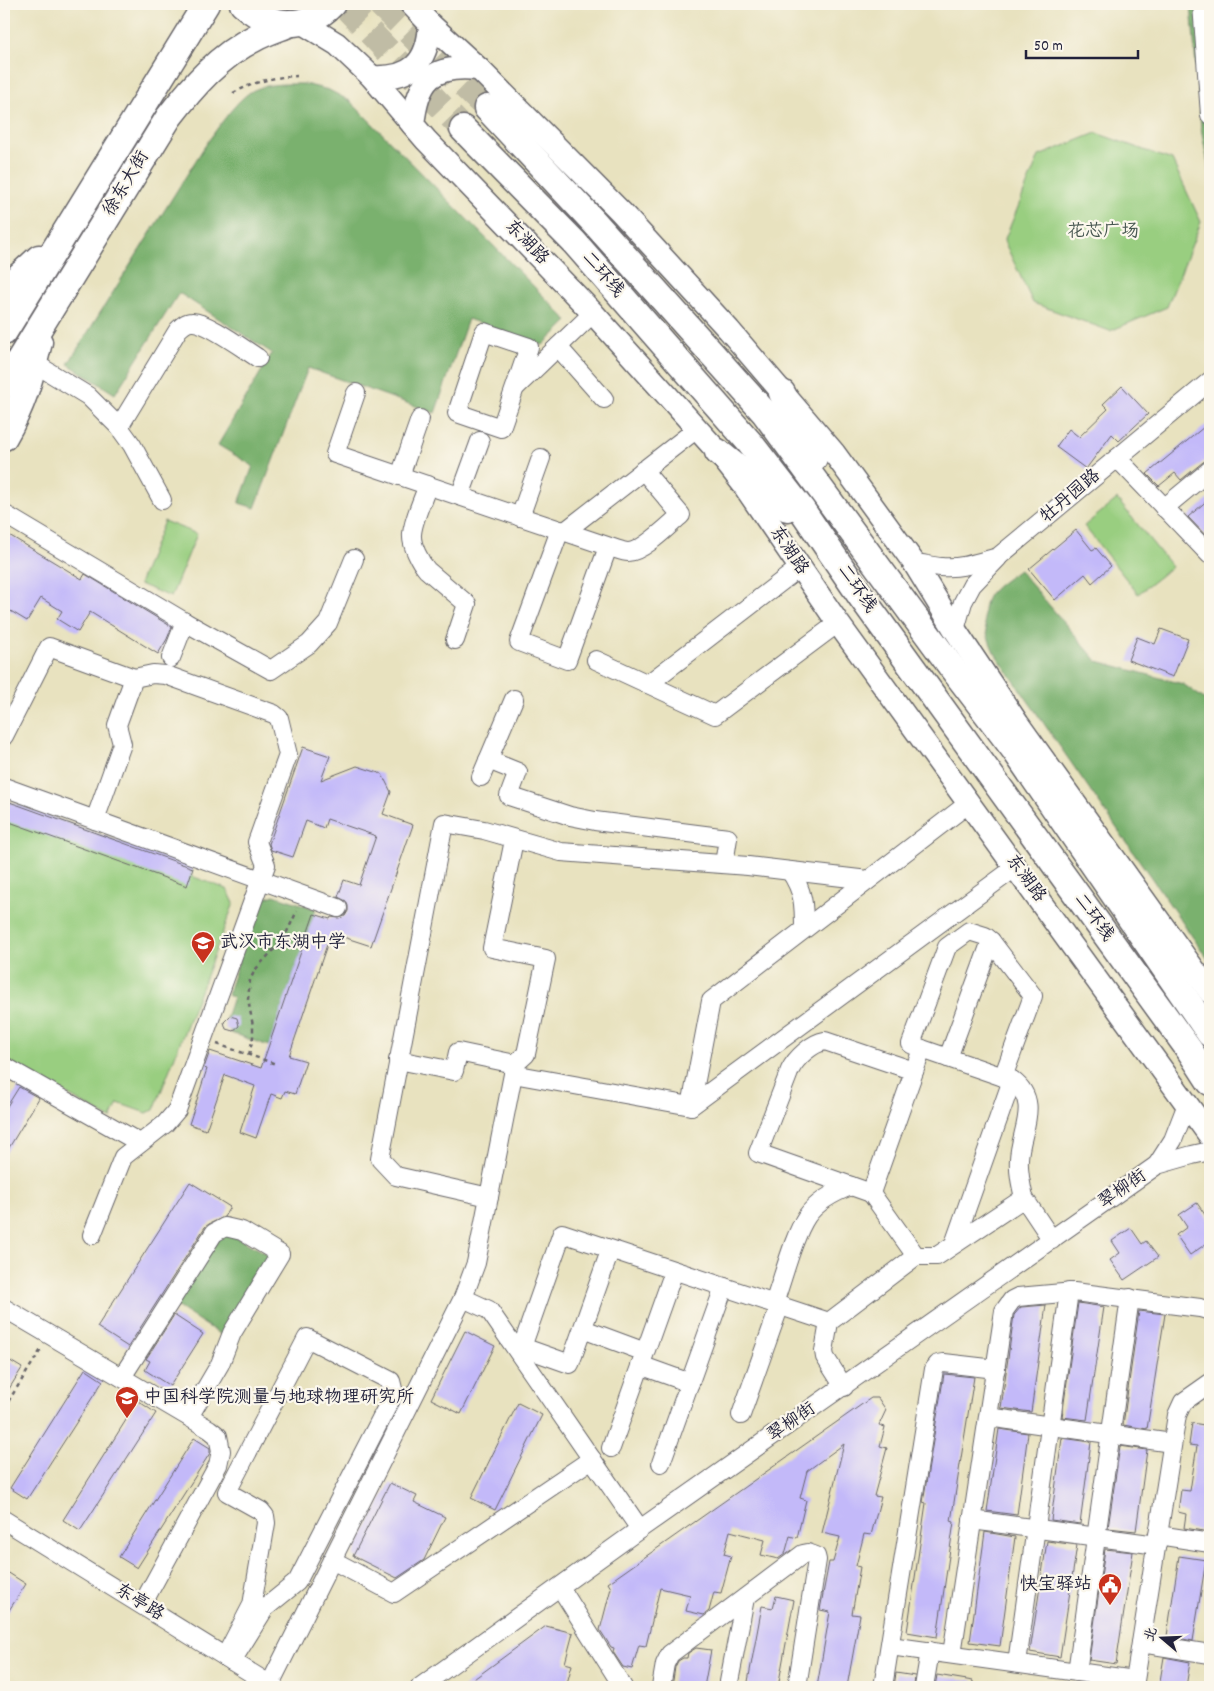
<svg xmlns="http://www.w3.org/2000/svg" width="1214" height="1691" viewBox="0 0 1214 1691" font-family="Dekko,'LXGW WenKai TC',sans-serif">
<rect width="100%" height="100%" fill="#fbf7ec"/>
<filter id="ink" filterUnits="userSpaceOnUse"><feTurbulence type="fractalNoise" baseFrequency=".02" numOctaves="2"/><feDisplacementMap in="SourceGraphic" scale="10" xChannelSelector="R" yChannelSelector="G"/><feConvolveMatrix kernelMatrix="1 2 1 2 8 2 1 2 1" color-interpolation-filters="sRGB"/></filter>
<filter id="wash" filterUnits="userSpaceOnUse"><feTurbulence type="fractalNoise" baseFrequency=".0096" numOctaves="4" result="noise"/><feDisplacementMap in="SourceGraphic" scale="20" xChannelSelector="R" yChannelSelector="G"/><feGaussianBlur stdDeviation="1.12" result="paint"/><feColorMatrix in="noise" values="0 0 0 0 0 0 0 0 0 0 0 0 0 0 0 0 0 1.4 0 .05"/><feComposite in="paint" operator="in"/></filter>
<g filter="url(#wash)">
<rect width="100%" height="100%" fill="#e8e2bf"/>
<!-- green -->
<g fill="#99ce80" stroke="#5e785e">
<path d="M1096 133 1172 160 1201 222 1167 307 1110 331 1033 303 1004 241 1039 156Z"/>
<path d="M1117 499 1172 567 1138 594 1084 526Z"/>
<path d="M164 521 197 534 171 597 139 584Z"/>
<path d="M4 800 193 868 191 876 227 889 234 903 154 1110 146 1113 118 1103 111 1119 4 1059Z"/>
</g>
<!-- forest -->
<g fill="#7ab16e" stroke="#4e6a54">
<path d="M1191 4H1210V174L1201 128Z"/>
<path d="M304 84 329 90 350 101 568 321 543 345 468 319 435 413 308 368 255 508 239 503 253 466 218 445 272 353 179 293 115 394 68 364 203 149C214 133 237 98 254 90 269 83 287 84 304 84Z"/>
<path d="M1019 570 1097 661 1183 684 1210 703V962L994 652C987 636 978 612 989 595 996 585 1010 577 1019 570Z"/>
<path d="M274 895 316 909 269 1046 231 1033 226 1018 233 997 227 995 260 900Z"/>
<path d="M226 1232 273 1257 223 1336 173 1304 216 1237Z"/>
</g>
<g id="blocks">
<!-- building -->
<g fill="#c3b9f9">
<path d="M1122 386 1148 414 1119 441 1112 434 1086 469 1056 447 1069 429 1079 437 1108 409 1103 404Z"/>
<path d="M1210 422V460L1203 462 1181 480 1175 473 1159 486 1147 474Z"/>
<path d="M1210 498V540L1188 517Z"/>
<path d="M1076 530 1092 550 1096 548 1111 566 1092 583 1085 574 1055 600 1029 569Z"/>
<path d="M4 532 82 579 85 574 172 627 167 639 158 654 90 612 78 632 57 619 62 611 41 598 27 621 4 607Z"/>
<path d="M1161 629 1188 639 1173 677 1128 660 1137 637 1155 644Z"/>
<path d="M303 747 330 756 321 780 357 766 382 774 391 792 383 814 413 825 371 946 331 933 289 1056 306 1061 295 1094 285 1091 282 1098 271 1094 256 1138 240 1132 255 1086 225 1075 206 1130 189 1124 207 1069 204 1068 210 1051 261 1068 314 914 330 919 331 917 339 918 345 916 348 911V906L346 901 338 897 344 880 359 885 376 836 327 819 324 828 306 821 293 857 271 850 269 844Z"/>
<path d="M4 800 193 868 187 886 4 820Z"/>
<path d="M230 1016 237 1018 239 1026 233 1031 226 1029 224 1022Z"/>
<path d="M19 1087 39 1098 4 1156V1111Z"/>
<path d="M190 1182 230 1207 224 1217 209 1224 205 1227 128 1347 97 1327Z"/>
<path d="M1197 1203 1210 1222V1241L1190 1255 1176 1235 1187 1227 1179 1215Z"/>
<path d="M1131 1228 1142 1244 1146 1241 1158 1257 1124 1280 1110 1260 1120 1253 1112 1241Z"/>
<path d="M1078 1303 1104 1307 1087 1420 1062 1417Z"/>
<path d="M1046 1305 1031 1412 1001 1408 1014 1315 1021 1307Z"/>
<path d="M1139 1311 1165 1314 1147 1429 1123 1425Z"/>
<path d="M174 1315 203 1334 170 1386 145 1370 150 1361 146 1359Z"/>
<path d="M465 1331 495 1346 461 1414 431 1399Z"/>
<path d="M7 1359 22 1368 4 1397V1365Z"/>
<path d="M85 1369 103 1381 27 1499 10 1488Z"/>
<path d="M944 1374 974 1377 951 1521 954 1522 937 1637 907 1632 926 1503 923 1502Z"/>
<path d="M871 1398H878L886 1410 879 1425 885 1427 880 1446 887 1448 874 1496 881 1497 871 1535 864 1534 856 1566 860 1567 852 1614 860 1615 847 1687H817L830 1612 820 1610 829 1562H833L840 1537 822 1533 844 1444 807 1471 800 1498 806 1500 797 1538 790 1536 785 1554 778 1559 761 1555 765 1540 730 1531 724 1554 731 1556 721 1593 714 1592 709 1611 704 1615 686 1611 690 1595 660 1588 646 1646 639 1645 632 1669 623 1667 613 1652 614 1648 611 1647 600 1630 611 1588 608 1583Z"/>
<path d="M138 1401 156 1413 80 1531 63 1520Z"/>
<path d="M518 1403 542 1415 495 1510 471 1498Z"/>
<path d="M1192 1423 1210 1426V1532L1184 1528 1186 1514 1178 1512 1181 1490 1190 1491 1193 1471 1197 1446 1189 1445Z"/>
<path d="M999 1429 1028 1433 1017 1515 987 1511Z"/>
<path d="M194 1438 210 1448V1453L137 1568 119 1557Z"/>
<path d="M1062 1438 1091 1442 1080 1524 1051 1520Z"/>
<path d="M1120 1446 1147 1450 1136 1531 1108 1528Z"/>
<path d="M390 1483 417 1496 414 1502 445 1517 424 1560 397 1578 353 1556Z"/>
<path d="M985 1532 1015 1537 1000 1646 970 1642Z"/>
<path d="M1047 1541 1077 1545 1060 1657 1030 1652Z"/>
<path d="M1105 1549 1133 1552 1116 1664 1089 1660Z"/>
<path d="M1179 1556 1206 1560 1193 1641 1167 1636Z"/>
<path d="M4 1570 26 1584 4 1618Z"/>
<path d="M776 1596 794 1600 778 1687H747L762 1606 773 1608Z"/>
<path d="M546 1626 573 1633 565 1663 572 1665 566 1687H463Z"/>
<path d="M696 1648 711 1650 704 1687H672L675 1667 678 1661 683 1658H687L688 1653Z"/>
<path d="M1164 1657 1190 1662 1186 1687H1159Z"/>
<path d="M896 1673 915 1676 914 1687H894Z"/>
<path d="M937 1675 973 1681V1687H935Z"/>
</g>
</g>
</g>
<g filter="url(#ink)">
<use href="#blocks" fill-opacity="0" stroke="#676569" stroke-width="1"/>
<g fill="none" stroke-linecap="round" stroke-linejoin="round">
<!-- highway-tunnel -->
<g stroke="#c0bca5" stroke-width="26" stroke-dasharray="26 13" stroke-linecap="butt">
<path d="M343 4 463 129"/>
<path d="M380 4 487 108"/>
</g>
<!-- minor casing -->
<g stroke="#676569" stroke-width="20">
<g id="minor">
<path d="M1202 4 1210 115"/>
<path d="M484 332 529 347 501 428 457 413Z"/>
<path d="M558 347 604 399"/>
<path d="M34 363 88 396 119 427 132 445 162 500"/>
<path d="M517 386 593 313"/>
<path d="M356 393 335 454 616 549C619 550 624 552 628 552 643 552 669 525 681 515L643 470"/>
<path d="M119 427 178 330C182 326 186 322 192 322 206 321 245 350 258 358"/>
<path d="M1117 458 1210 555"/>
<path d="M400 476 420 419"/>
<path d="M428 485C423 499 413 520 412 534 411 545 420 562 427 570L467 604 455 640"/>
<path d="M460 496 480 441"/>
<path d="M1164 508 1210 470"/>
<path d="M4 514 185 622 171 658"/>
<path d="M520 517 541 458"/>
<path d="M560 530 519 642 567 660 608 547"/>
<path d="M564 532 698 428"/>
<path d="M914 563C923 564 932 566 941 567 960 569 980 562 998 557L1210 381"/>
<path d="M185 622 271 670 309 644 328 623 354 559"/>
<path d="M955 630 963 602 972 585 998 558"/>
<path d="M596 660 715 715 838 623"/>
<path d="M648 684 799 568"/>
<path d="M4 736 49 647 134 678"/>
<path d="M488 760 518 772 509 796 570 816 595 821 728 838 724 864"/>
<path d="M481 777 514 699"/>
<path d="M4 787 338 908"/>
<path d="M514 840 492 948 546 959 526 1054 515 1064"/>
<path d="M790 871C804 892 804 905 804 929"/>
<path d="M922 1049 911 1044 947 947 969 931 985 936 991 941 1033 996 1003 1077"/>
<path d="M948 1058 991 941"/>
<path d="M4 1066 140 1143"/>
<path d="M513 1074 691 1106 1016 867"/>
<path d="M691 1106 711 1001 969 803"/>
<path d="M1157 1165 1173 1140 1187 1104"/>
<path d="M871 1193 758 1153 790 1070C796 1058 812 1043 825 1041L914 1071"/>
<path d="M489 1197 396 1176 380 1159 444 823 484 830 561 852 748 866 868 880"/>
<path d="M92 1235 123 1157 165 1124 177 1110 266 865 257 842 288 755 279 718 274 714 166 675 153 674 134 678 117 725 122 744 95 820"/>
<path d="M954 1244 1012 1080"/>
<path d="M610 1251 570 1364 522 1347 562 1233 829 1322"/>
<path d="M916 1256 871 1193 922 1049 1012 1080C1042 1102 1020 1131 1019 1159 1018 1172 1021 1185 1024 1198"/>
<path d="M463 1298 489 1310 640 1529"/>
<path d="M774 1303C783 1279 793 1237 807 1216 817 1202 835 1192 851 1186"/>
<path d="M4 1308 209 1429 218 1436 221 1451 218 1465 142 1605"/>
<path d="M583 1329 645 1352"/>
<path d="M640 1365 690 1383"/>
<path d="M122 1377 214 1233 225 1227 242 1231 280 1254 232 1333 220 1364 189 1417"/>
<path d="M844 1387 825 1357 824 1351 829 1322 916 1256H937L1024 1198 1052 1240"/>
<path d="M741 1415 780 1305"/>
<path d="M988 1417 1172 1443"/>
<path d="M611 1448 674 1271"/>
<path d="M661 1463 724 1287"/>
<path d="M4 1520 274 1687"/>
<path d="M972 1520 1157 1545"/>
<path d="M1158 1535 1210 1543"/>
<path d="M332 1560 394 1593 592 1459"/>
<path d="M560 1587 623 1687"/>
<path d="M1141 1643 1210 1654"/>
<path d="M890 1646 1135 1680"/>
<path d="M952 1654 1004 1311 1012 1300 1018 1297 1074 1292 1200 1308 1210 1311"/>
<path d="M225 1657 252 1605 266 1523 265 1516 261 1511 227 1492 307 1338 391 1381 393 1389 392 1397 297 1582 265 1608 232 1661"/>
<path d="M1017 1663 1069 1292"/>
<path d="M1077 1672 1130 1298"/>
<path d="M270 1684 463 1298 476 1263 515 1064 458 1052 454 1071 398 1060"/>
<path d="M420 1687 640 1529 1157 1165 1192 1155 1210 1151"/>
<path d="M661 1687 665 1664 670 1654 803 1554 808 1553 816 1556 817 1560 797 1687"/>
<path d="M728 1687 745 1598"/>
<path d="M883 1687 934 1369 938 1364 944 1363 996 1369"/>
<path d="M924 1687 930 1651"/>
<path d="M1134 1687 1177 1415 1183 1402 1210 1383"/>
</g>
</g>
<!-- major casing -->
<g stroke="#676569" stroke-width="25">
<g id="major">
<path d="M411 4 430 24 479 69 621 212 729 330 834 453 914 563 955 630 1018 724 1210 992"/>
<path d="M301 22 337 44 372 77 426 140 593 313 718 452 743 484 838 623 1210 1136"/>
<path d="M372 77C411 79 428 63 430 24"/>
<path d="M413 125C418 79 432 64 479 69"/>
</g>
</g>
<!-- highway casing -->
<g stroke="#676569" stroke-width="29">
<g id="highway">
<path d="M243 4C270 28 306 31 332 4"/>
<path d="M487 108 594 222 764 412 953 669 1014 749 1210 1034"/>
<path d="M463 129 574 242 750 443 802 510 862 598 1190 1051 1210 1082"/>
<path d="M4 290 39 258"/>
<path d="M4 332 206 4"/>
<path d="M4 385 169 117C193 86 219 56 255 38 266 32 279 28 291 23"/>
<path d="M782 393 814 458"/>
<path d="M4 437C22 407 31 376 39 342"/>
<path d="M718 452 787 508"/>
</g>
</g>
<!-- path -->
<g stroke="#676569" stroke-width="2.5" stroke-dasharray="4 4" stroke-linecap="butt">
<path d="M233 93C255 82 271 77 297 76"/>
<path d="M217 1044 276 1064"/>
<path d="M249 1055 253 1037V1026L248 999 250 980 255 970 284 938 297 911"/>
<path d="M4 1408 42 1348"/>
</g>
<!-- minor -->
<use href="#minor" stroke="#fff" stroke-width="18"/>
<!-- major -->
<use href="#major" stroke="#fff" stroke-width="22"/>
<!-- highway -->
<use href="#highway" stroke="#fff" stroke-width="26"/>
</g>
</g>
<!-- icons -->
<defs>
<g id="school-pin" transform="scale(1.25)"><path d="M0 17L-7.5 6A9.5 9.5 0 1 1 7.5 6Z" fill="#c8321e" stroke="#fbf7ec"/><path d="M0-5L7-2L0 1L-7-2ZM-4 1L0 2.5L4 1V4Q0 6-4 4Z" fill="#fff"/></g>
<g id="university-pin" transform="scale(1.25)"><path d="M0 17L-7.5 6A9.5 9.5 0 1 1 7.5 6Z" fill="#c8321e" stroke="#fbf7ec"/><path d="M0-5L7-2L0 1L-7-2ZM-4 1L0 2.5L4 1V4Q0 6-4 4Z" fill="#fff"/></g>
<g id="civic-pin" transform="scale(1.25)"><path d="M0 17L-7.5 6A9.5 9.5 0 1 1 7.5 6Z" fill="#c8321e" stroke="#fbf7ec"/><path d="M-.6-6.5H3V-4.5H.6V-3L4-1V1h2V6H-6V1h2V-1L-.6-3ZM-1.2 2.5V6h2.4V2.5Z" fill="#fff"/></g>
</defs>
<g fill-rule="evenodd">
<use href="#school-pin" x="203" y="943"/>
<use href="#university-pin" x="127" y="1398"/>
<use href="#civic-pin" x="1110" y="1585"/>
</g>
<g text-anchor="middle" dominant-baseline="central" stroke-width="4.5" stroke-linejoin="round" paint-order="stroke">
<!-- street labels -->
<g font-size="18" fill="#22223b" stroke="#fbf7ec">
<text transform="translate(127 184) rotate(-59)">徐东大街</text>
<text transform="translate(526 243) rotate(46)">东湖路</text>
<text transform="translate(602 275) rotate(49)">二环线</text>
<text transform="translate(1071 497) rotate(-40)">牡丹园路</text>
<text transform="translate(788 551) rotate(56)">东湖路</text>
<text transform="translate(856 589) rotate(55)">二环线</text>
<text transform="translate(1025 879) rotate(54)">东湖路</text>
<text transform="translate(1093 918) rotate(54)">二环线</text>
<text transform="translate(1123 1190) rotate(-35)">翠柳街</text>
<text transform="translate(792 1423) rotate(-35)">翠柳街</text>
<text transform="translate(139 1603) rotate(32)">东亭路</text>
</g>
<!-- park labels -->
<g font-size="18" fill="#465650" stroke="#fbf7ec">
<text x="1103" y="232">花芯广场</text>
</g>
<!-- poi labels -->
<g font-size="18" fill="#22223b" stroke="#fbf7ec" text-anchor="start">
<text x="220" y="943">武汉市东湖中学</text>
<text x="144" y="1398">中国科学院测量与地球物理研究所</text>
<text x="1092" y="1585" text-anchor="end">快宝驿站</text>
</g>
</g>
<!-- margin -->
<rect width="1214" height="1691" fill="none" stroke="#fbf7ec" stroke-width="20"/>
<!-- north arrow -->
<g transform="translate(1162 1638) rotate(289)" stroke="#fbf7ec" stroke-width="4" paint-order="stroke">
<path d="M0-4L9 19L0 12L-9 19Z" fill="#22223b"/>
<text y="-8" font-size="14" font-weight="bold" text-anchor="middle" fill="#22223b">北</text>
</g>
<!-- scale -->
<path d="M1026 50v8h112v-8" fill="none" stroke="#22223b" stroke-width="2.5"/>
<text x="1034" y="50" font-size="15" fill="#22223b" stroke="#fbf7ec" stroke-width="4" paint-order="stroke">50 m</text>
</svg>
